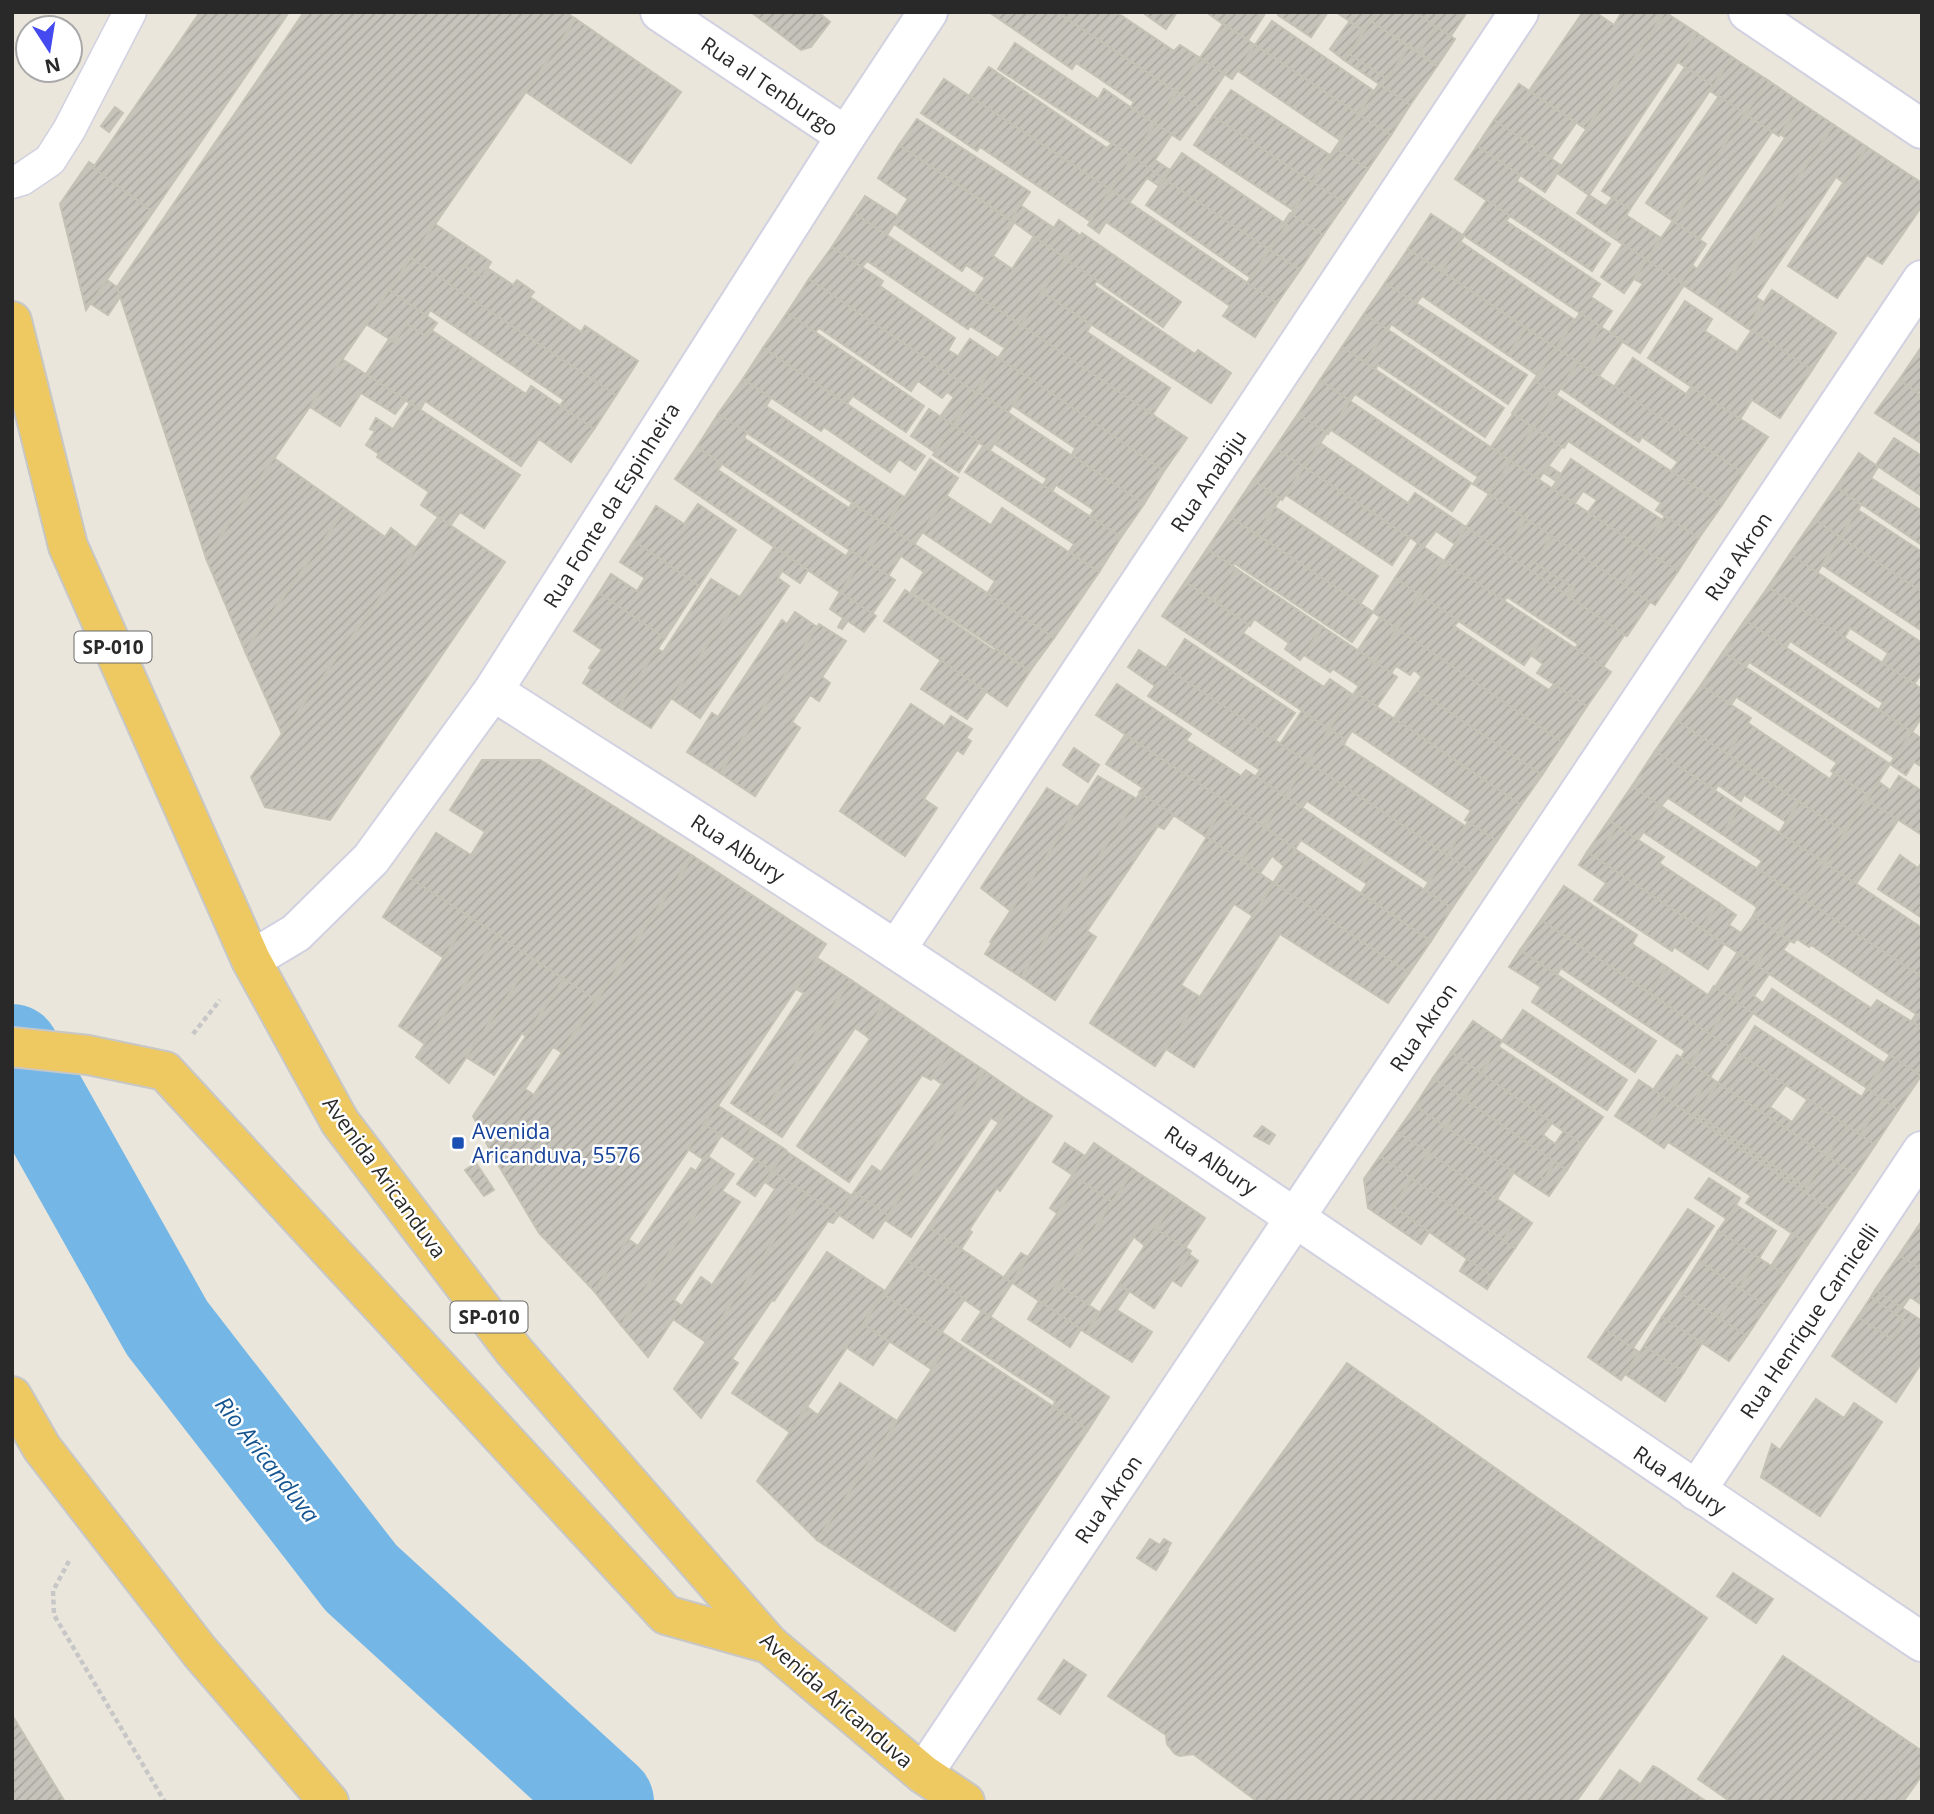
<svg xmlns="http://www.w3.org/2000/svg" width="1934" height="1814" viewBox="0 0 1934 1814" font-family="'Open Sans',sans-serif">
<defs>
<pattern id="building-hatch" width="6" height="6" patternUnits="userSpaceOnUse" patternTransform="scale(1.75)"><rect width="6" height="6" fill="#c6c4ba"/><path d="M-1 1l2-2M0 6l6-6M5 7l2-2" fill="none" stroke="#aaa8a0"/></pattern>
</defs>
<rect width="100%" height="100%" fill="#eae6db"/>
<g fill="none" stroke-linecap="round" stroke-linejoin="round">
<!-- river -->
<path stroke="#74b7e7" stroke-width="96" d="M12 1052 167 1328 361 1578 606 1802"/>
</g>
<!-- building -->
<g fill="url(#building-hatch)" stroke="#c5c2b5" stroke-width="2">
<path d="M200 12H289L153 212 93 168Z"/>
<path d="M304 12H565L576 19 206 558 117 287Z"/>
<path d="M751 12H818L830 22 811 47 801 50Z"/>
<path d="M989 12H1057L1177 92 1155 124 1131 107 1134 102 1076 63 1072 69Z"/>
<path d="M1057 12H1116L1174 51 1180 45 1200 58 1177 92Z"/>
<path d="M1142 12H1177L1166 29Z"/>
<path d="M1206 12H1231L1223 24Z"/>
<path d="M1231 12H1266L1248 40 1223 24Z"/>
<path d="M1279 12H1328L1311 37 1278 15Z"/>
<path d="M1336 12H1377L1364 31Z"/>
<path d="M1377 12H1415L1437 27 1419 52 1371 21Z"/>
<path d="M1415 12H1467L1450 37Z"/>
<path d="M1583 12H1595L1614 25 1622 12H1665L1586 129 1529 91Z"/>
<path d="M1665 12 1697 33 1589 195 1557 173Z"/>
<path d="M576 19 681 92 631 163 526 92Z"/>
<path d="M1272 21 1374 91 1358 114 1255 45Z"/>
<path d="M1371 21 1409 47 1387 79 1349 54Z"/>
<path d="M1349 22 1364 31 1344 60 1330 49Z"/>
<path d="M1223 24 1255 45 1232 79 1200 58Z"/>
<path d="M1437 27 1455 39 1437 66 1419 52Z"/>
<path d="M1697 33 1732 57 1713 86 1678 62Z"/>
<path d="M1015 43 1098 99 1104 89 1155 124 1133 157 998 69Z"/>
<path d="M1255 45 1358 114 1340 140 1238 71Z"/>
<path d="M1409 47 1437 66 1410 105 1344 60 1349 54 1387 79Z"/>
<path d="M1732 57 1769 81 1745 114 1710 91Z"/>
<path d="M1200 58 1225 74 1202 109 1177 92Z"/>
<path d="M989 67 1107 148 1112 143 1133 157 1111 190 969 96Z"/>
<path d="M1685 67 1713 86 1630 209 1602 191Z"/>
<path d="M944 79 1111 190 1090 221 980 147 977 151 921 113Z"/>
<path d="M1769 81 1801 103 1779 136 1745 114Z"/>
<path d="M1379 84 1410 105 1391 135 1358 114Z"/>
<path d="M1519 84 1576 123 1551 159 1494 120Z"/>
<path d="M1231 90 1330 155 1312 182 1213 116Z"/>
<path d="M1177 92 1202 109 1180 140 1155 124Z"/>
<path d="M1719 96 1745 114 1673 221 1646 203Z"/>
<path d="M1801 103 1834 125 1712 304 1680 283 1692 265 1697 269 1785 138 1781 134Z"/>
<path d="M115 107 123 113 109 132 101 126Z"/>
<path d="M1358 114 1391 135 1368 169 1335 148Z"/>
<path d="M1745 114 1772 132 1700 239 1673 221Z"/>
<path d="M1213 116 1312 182 1293 210 1194 145Z"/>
<path d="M917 119 1030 192 1011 220 899 145Z"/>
<path d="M1494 120 1562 166 1545 192 1477 146Z"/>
<path d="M1155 124 1172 134 1155 160 1170 170 1164 179 1133 157Z"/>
<path d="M1834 125 1867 147 1844 183 1836 177 1756 297 1763 302 1747 328 1712 304Z"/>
<path d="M899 145 1014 223 993 256 1012 269 1034 236 1066 258 1021 325 974 294 985 278 966 265 962 271 894 224 887 235 854 213 865 196 897 216 908 199 878 178Z"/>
<path d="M1477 146 1520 175 1517 181 1610 244 1592 271 1455 179Z"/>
<path d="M1867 147 1922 183V206L1882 264 1867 255 1837 298 1788 266Z"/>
<path d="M1335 148 1368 169 1345 203 1312 182Z"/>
<path d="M1182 153 1287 225 1270 250 1164 179Z"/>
<path d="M1133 157 1164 179 1159 186 1147 178 1129 203 1111 190Z"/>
<path d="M89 162 95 166 93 168 153 212 86 310 60 204Z"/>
<path d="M1164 179 1270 250 1251 278 1146 205Z"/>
<path d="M1312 182 1345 203 1323 235 1291 214Z"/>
<path d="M1111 190 1277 303 1255 337 1223 316 1230 306 1106 222 1099 233 1088 225Z"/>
<path d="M1589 195 1606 206 1612 198 1630 209 1612 237 1577 213Z"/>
<path d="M1487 200 1510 216 1506 221 1600 284 1591 297 1612 311 1601 327 1463 235Z"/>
<path d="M1020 205 1054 228 1043 243 1011 220Z"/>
<path d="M854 213 1021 325 1005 348 970 326 968 329 867 261 862 267 832 247Z"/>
<path d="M1290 213 1323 235 1300 270 1270 250 1287 225 1284 222Z"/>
<path d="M1431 214 1464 236 1441 271 1408 249Z"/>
<path d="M1626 215 1661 238 1646 260 1612 237Z"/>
<path d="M1059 220 1081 236 1066 258 1043 243Z"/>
<path d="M1673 221 1706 244 1680 283 1646 260Z"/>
<path d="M435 224 491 262 482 277 463 265 449 284 411 258Z"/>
<path d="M1082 233 1181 302 1163 327 1065 259Z"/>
<path d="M1461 242 1575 320 1556 348 1441 271Z"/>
<path d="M1623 244 1647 260 1624 293 1601 277Z"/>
<path d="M832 247 883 281 880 286 955 338 948 350 958 356 970 339 998 358 977 391 975 392 809 279Z"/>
<path d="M1408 249 1526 328 1508 355 1422 296 1416 304 1385 283Z"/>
<path d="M1270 250 1300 270 1277 303 1247 283Z"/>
<path d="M411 258 616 395 594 429 560 406 564 400 430 310 427 316 389 290Z"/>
<path d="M1065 259 1097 280 1094 285 1195 354 1198 350 1231 373 1211 403 1042 292Z"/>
<path d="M1647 260 1684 285 1640 353 1609 333 1643 284 1634 279Z"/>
<path d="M463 265 482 277 487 268 513 285 517 280 534 292 530 297 581 332 585 326 638 361 616 395 449 284Z"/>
<path d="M809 279 975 392 953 425 940 417 954 397 947 392 942 398 918 381 911 391 819 328 815 332 787 313Z"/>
<path d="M107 280 117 287 120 297 108 315 91 304Z"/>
<path d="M1385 283 1527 375 1508 404 1391 324 1388 330 1364 314Z"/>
<path d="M389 290 437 323 427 337 407 324 394 342 366 324Z"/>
<path d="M1772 290 1836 333 1812 370 1747 328Z"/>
<path d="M1042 292 1091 325 1087 332 1170 388 1152 415 1021 325Z"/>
<path d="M1685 301 1712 319 1705 331 1737 352 1752 330 1812 370 1780 418 1752 400 1740 419 1648 358Z"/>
<path d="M787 313 924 406 906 432 853 396 847 404 763 348Z"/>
<path d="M1580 313 1601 327 1578 362 1556 348Z"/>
<path d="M1364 314 1387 329 1365 362 1342 347Z"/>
<path d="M407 324 427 337 431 330 526 394 531 386 594 429 571 462 539 439 521 466 425 401 420 410 366 374 389 339 394 342Z"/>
<path d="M1021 325 1187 438 1164 471 998 358Z"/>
<path d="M1601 327 1623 341 1599 376 1578 362Z"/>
<path d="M1526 328 1556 348 1537 375 1508 355Z"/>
<path d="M1387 329 1504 408 1485 437 1378 365 1375 370 1365 362Z"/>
<path d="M1922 346V388L1918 393 1899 380Z"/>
<path d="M1342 347 1511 461 1489 494 1473 484 1478 477 1355 394 1350 401 1320 380Z"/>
<path d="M763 348 925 456 915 470 899 459 890 472 824 427 821 431 743 379Z"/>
<path d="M1556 348 1578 362 1556 395 1534 380Z"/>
<path d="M998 358 1031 379 1008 412 977 391Z"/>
<path d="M1633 358 1686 394 1691 387 1768 437 1743 473 1614 387Z"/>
<path d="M342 359 406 400 395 414 361 393 340 426 310 407Z"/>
<path d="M1578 362 1743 473 1722 505 1671 471 1678 462 1642 437 1639 442 1560 388Z"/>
<path d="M743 379 771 398 766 406 904 497 886 525 718 414Z"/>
<path d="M1031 379 1164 471 1144 504 1072 455 1075 448 1013 406Z"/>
<path d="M1320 380 1350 401 1328 434 1298 414Z"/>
<path d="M1534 380 1556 395 1534 428 1512 413Z"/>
<path d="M1899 380 1922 396V444L1875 413Z"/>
<path d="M977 391 1013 416 990 450 953 425Z"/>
<path d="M1556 395 1722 505 1699 538 1656 510 1661 503 1568 441 1564 448 1562 447 1534 428Z"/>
<path d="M1350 401 1471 483 1452 511 1331 430Z"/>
<path d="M410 403 520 475 484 528 460 512 451 525 438 517 421 505 429 492 377 457 379 454 366 445 375 431 370 429 376 418 393 429Z"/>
<path d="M929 409 953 425 935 452 911 436Z"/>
<path d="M718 414 747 432 744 438 849 508 852 503 886 525 863 559 697 447Z"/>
<path d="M1298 414 1327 433 1304 467 1275 448Z"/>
<path d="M1513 414 1534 428 1511 461 1491 447Z"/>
<path d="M1013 416 1144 504 1121 537 1090 516 1094 510 1056 485 1052 492 1043 485 1047 479 995 444Z"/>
<path d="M953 425 979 442 959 472 933 455Z"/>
<path d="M1534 428 1562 447 1539 479 1511 461Z"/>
<path d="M1894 438 1922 456V496L1876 465Z"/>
<path d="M1320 443 1408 503 1415 493 1466 527 1455 544 1436 531 1424 547 1304 467Z"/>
<path d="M983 446 1121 537 1099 572 1069 552 1074 544 965 472Z"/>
<path d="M697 447 722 464 718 470 846 556 850 550 863 559 840 592 675 479Z"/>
<path d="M1275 448 1304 467 1282 500 1253 480Z"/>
<path d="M1859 453 1878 467 1871 478 1922 511V545L1836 487Z"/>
<path d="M274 458 346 509 245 651 206 558Z"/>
<path d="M930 459 958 478 914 545 886 525Z"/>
<path d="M1571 459 1662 520 1643 549 1588 512 1597 500 1583 491 1575 503 1552 488Z"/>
<path d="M1511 461 1646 551 1623 585 1489 494Z"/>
<path d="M1549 466 1561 474 1556 481 1544 473Z"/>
<path d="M1304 467 1410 538 1392 565 1286 495Z"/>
<path d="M1253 480 1280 499 1257 534 1229 516Z"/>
<path d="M1836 487 1861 505 1840 537 1814 519Z"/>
<path d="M1489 494 1526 519 1504 553 1466 527Z"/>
<path d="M947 496 991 525 1002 508 1099 572 1054 638 987 594 995 581 922 532Z"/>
<path d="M698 504 736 530 699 586 634 541 656 506 684 524Z"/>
<path d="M1275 507 1378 576 1360 604 1257 534Z"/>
<path d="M346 509 385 537 391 528 416 548 282 734 245 651Z"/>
<path d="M1858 510 1922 552V592L1840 537Z"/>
<path d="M1229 516 1373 612 1352 642 1234 563 1233 566 1207 549Z"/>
<path d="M1665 516 1699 538 1678 571 1643 549Z"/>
<path d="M438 517 505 562 330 820 265 807 251 777Z"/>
<path d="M1526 519 1552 536 1534 562 1574 588 1568 596 1504 553Z"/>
<path d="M1814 519 1840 537 1817 573 1790 554Z"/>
<path d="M886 525 1054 638 1030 671 911 592 924 572 901 556 888 576 863 559Z"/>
<path d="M1466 527 1625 634 1603 667 1575 649 1578 644 1507 597 1504 601 1444 561Z"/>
<path d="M1552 536 1650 602 1627 636 1568 596 1574 588 1534 562Z"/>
<path d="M1840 537 1922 592V631L1822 565Z"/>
<path d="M634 541 699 586 665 638 599 593 611 574 637 591 645 578 620 562Z"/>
<path d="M1418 543 1444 561 1420 595 1395 578Z"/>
<path d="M774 547 808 570 800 583 782 571 778 578 789 586 700 718 671 698Z"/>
<path d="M1207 549 1237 569 1215 601 1185 582Z"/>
<path d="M1646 551 1678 571 1655 605 1623 585Z"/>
<path d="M1790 554 1922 643V673L1914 684 1882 663 1888 653 1850 628 1844 638 1768 587Z"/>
<path d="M863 559 895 580 872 614 840 592Z"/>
<path d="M1444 561 1548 630 1524 665 1420 595Z"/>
<path d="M1237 569 1323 627 1300 660 1285 649 1289 643 1254 619 1250 626 1215 601Z"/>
<path d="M1395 578 1420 595 1397 629 1373 612Z"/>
<path d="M711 579 740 597 651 728 618 707 657 649 663 652Z"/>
<path d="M1185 582 1249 625 1243 633 1324 687 1330 679 1353 695 1329 729 1162 616Z"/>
<path d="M1768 587 1922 689V717L1912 732 1879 710 1883 703 1790 641 1786 648 1745 620Z"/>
<path d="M905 590 995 651 996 649 1030 671 1007 706 884 621Z"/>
<path d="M840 592 876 616 864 632 848 621 842 629 838 627 843 618 830 609Z"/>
<path d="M599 593 665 638 618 707 583 683 591 670 589 668 602 650 574 631Z"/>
<path d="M1420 595 1459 621 1454 626 1549 690 1554 684 1587 706 1563 743 1397 629Z"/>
<path d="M795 612 817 627 720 773 687 752 712 713 718 717 782 620 787 624Z"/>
<path d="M1380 617 1397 629 1375 662 1358 650Z"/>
<path d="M1745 620 1912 732 1895 758 1749 662 1746 667 1723 652Z"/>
<path d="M819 624 846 641 822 677 830 683 819 701 810 695 792 722 800 728 755 796 720 773Z"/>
<path d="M1323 627 1375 662 1359 686 1333 669 1330 672 1304 655Z"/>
<path d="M1397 629 1436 655 1422 677 1414 670 1410 675 1396 666 1391 673 1375 662Z"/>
<path d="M1548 630 1611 672 1587 706 1537 673 1543 664 1531 655Z"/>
<path d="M1185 639 1295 713 1275 741 1166 668Z"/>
<path d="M1139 650 1308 762 1285 796 1255 777 1260 770 1148 696 1155 686 1128 667Z"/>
<path d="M1723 652 1890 764 1869 796 1831 771 1837 763 1736 697 1731 705 1701 685Z"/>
<path d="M1436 655 1563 743 1542 775 1414 688Z"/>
<path d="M941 660 986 692 967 719 921 689Z"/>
<path d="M1375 662 1397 677 1377 706 1355 692Z"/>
<path d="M1117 684 1191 734 1186 740 1241 776 1246 770 1285 796 1264 827 1096 715Z"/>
<path d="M1701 685 1751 718 1727 754 1676 720Z"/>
<path d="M1414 688 1542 775 1521 805 1394 718Z"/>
<path d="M1355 692 1521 805 1497 841 1465 820 1471 811 1352 731 1346 740 1329 729Z"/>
<path d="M911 704 944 726 951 716 972 729 966 738 971 741 963 754 957 750 924 799 937 808 905 856 840 811Z"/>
<path d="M1302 711 1329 729 1308 762 1280 744Z"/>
<path d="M1676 720 1799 802 1786 822 1744 795 1741 801 1718 785 1715 790 1655 751Z"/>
<path d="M1748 723 1830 779 1834 773 1869 796 1845 832 1727 754Z"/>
<path d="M1329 729 1346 740 1344 745 1465 826 1447 855 1308 762Z"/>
<path d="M1912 732 1922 739V767L1914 762 1906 775 1890 764Z"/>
<path d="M1125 735 1227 802 1205 836 1139 792 1143 788 1106 764Z"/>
<path d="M1074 748 1099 765 1088 782 1063 765Z"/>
<path d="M1655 751 1740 807 1722 834 1668 798 1661 806 1632 786Z"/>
<path d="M482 760H540L693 856 596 1000 408 877 436 833 471 855 485 832 450 810Z"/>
<path d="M1308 762 1447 855 1428 882 1307 801 1302 808 1285 796Z"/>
<path d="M1098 776 1137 799 1021 977 985 954 992 943 990 942Z"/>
<path d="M1899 776 1922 791V835L1867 800 1879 782 1890 790Z"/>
<path d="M1632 786 1661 806 1638 840 1609 820Z"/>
<path d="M1047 788 1078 807 1011 911 981 888Z"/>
<path d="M1140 793 1174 815 1164 829 1158 826 1087 931 1096 937 1055 1000 1021 977Z"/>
<path d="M1285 796 1370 854 1355 876 1301 840 1295 849 1264 827Z"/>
<path d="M1867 800 1898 820 1856 884 1825 863Z"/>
<path d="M1227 802 1264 827 1241 860 1205 836Z"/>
<path d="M1799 802 1845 832 1825 863 1779 833Z"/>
<path d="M1661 806 1802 898 1778 933 1753 916 1757 907 1643 832Z"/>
<path d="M1740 807 1769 826 1750 853 1722 834Z"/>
<path d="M1609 820 1617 826 1596 858 1587 852Z"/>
<path d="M1468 822 1497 841 1475 874 1447 855Z"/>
<path d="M1617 826 1664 857 1659 863 1719 903 1701 928 1596 858Z"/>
<path d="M1769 826 1825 863 1802 898 1757 868 1762 861 1750 853Z"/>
<path d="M1264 827 1295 849 1284 866 1272 856 1260 873 1241 860Z"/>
<path d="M1207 837 1274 883 1253 916 1234 904 1181 985 1200 997 1155 1066 1090 1023Z"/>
<path d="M1295 849 1431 941 1409 973 1273 883Z"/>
<path d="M1587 852 1724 944 1708 969 1674 947 1672 951 1594 900 1606 883 1579 865Z"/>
<path d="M1370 854 1452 908 1431 941 1361 893 1367 884 1355 876Z"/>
<path d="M1447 855 1475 874 1452 908 1424 889Z"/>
<path d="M1900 855 1918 868 1922 862V918L1878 889Z"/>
<path d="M693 856 826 944 594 1291 539 1233 493 1156Z"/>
<path d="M1825 863 1922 928V977L1802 898Z"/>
<path d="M408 877 470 917 444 958 383 917Z"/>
<path d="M1274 883 1409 973 1388 1003 1280 934 1194 1067 1166 1049Z"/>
<path d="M1564 886 1637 935 1632 944 1667 967 1650 993 1541 920Z"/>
<path d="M1802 898 1922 977V1028L1911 1022 1916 1014 1811 945 1809 947 1797 939 1794 943 1778 933Z"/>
<path d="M1719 903 1736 915 1729 925 1741 933 1753 916 1778 933 1756 965 1701 928Z"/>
<path d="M470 917 498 935 425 1044 399 1026Z"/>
<path d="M1541 920 1710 1034 1690 1064 1681 1058 1685 1051 1561 968 1557 975 1520 950Z"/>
<path d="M1778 933 1790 941 1783 950 1871 1008 1877 1000 1922 1028 1921 1076 1756 965Z"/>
<path d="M498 935 533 959 449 1083 416 1057Z"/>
<path d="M1520 950 1656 1041 1635 1072 1532 1002 1541 987 1509 967Z"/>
<path d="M1737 953 1756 965 1733 1000 1715 987Z"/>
<path d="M817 958 851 980 758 1121 731 1103 804 993 796 989Z"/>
<path d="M533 959 564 979 526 1036 522 1033 494 1075 466 1057Z"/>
<path d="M1756 965 1769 974 1754 996 1763 1003 1772 989 1884 1063 1867 1088 1733 1000Z"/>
<path d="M1667 967 1708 995 1714 986 1733 1000 1710 1034 1650 993Z"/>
<path d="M564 979 596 1000 561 1052 553 1047 525 1089 534 1095 493 1156 473 1116Z"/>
<path d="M851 980 885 1003 864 1034 855 1028 782 1137 758 1121Z"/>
<path d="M1733 1000 1753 1013 1730 1047 1710 1034Z"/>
<path d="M885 1003 952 1049 931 1080 922 1075 849 1182 797 1146 870 1039 864 1034Z"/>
<path d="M1523 1010 1627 1080 1607 1110 1502 1041Z"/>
<path d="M1473 1021 1502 1041 1481 1073 1451 1052Z"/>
<path d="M1755 1026 1862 1097 1867 1088 1883 1100 1860 1135 1738 1053Z"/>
<path d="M1710 1034 1730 1047 1710 1077 1690 1064Z"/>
<path d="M1499 1047 1603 1117 1583 1145 1481 1073Z"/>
<path d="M952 1049 985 1071 888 1215 854 1192 872 1166 881 1172 942 1084 932 1077Z"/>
<path d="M1451 1052 1481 1073 1464 1099 1433 1078Z"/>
<path d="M1738 1053 1786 1085 1770 1107 1792 1122 1808 1099 1847 1126 1827 1156 1718 1083Z"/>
<path d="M1677 1055 1690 1064 1667 1099 1653 1090Z"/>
<path d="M1890 1055 1921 1076 1898 1110 1867 1088Z"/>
<path d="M1690 1064 1710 1077 1687 1112 1667 1099Z"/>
<path d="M985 1071 1018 1094 998 1122 991 1118 911 1237 885 1220Z"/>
<path d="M1481 1073 1552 1123 1543 1135 1555 1144 1564 1131 1583 1145 1567 1170 1464 1099Z"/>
<path d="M1710 1077 1718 1083 1697 1114 1806 1187 1827 1156 1855 1175 1831 1210 1687 1112Z"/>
<path d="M1433 1078 1464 1099 1446 1127 1415 1106Z"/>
<path d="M1639 1080 1667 1099 1643 1134 1615 1116Z"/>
<path d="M1718 1083 1827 1156 1806 1187 1697 1114Z"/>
<path d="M1018 1094 1052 1116 1000 1191 997 1188 969 1230 972 1232 961 1249 928 1227Z"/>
<path d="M1464 1099 1555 1162 1544 1179 1540 1176 1532 1185 1446 1127Z"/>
<path d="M1667 1099 1831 1210 1808 1244 1746 1203 1751 1196 1668 1142 1664 1148 1643 1134Z"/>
<path d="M1883 1100 1898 1110 1875 1145 1860 1135Z"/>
<path d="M717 1105 752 1128 740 1148 704 1124Z"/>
<path d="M1415 1106 1446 1127 1429 1153 1397 1132Z"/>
<path d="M704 1124 721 1136 708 1157 706 1155 704 1160 688 1149Z"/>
<path d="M1262 1126 1275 1135 1269 1144 1254 1136Z"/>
<path d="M1847 1126 1875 1145 1855 1175 1827 1156Z"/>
<path d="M1446 1127 1514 1172 1497 1199 1429 1153Z"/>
<path d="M752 1128 786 1150 772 1171 740 1148Z"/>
<path d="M1397 1132 1429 1153 1412 1179 1380 1156Z"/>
<path d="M1065 1143 1085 1156 1073 1175 1053 1162Z"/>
<path d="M1094 1143 1134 1170 1112 1202 1080 1180 1057 1213 1050 1208Z"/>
<path d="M786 1151 852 1196 839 1215 772 1171Z"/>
<path d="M1429 1153 1519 1214 1503 1241 1412 1179Z"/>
<path d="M706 1155 726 1169 621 1325 594 1291 628 1239 638 1246 691 1168 696 1171Z"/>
<path d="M1380 1156 1412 1179 1393 1206 1429 1232 1421 1244 1368 1208 1364 1179Z"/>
<path d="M755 1159 772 1171 755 1196 737 1184Z"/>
<path d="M1555 1162 1567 1170 1549 1196 1532 1185 1540 1176 1544 1179Z"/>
<path d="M476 1163 494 1190 484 1196 465 1170Z"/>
<path d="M726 1169 734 1174 722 1191 740 1202 674 1300 682 1306 648 1357 621 1325Z"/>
<path d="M1134 1170 1176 1198 1144 1245 1134 1237 1089 1305 1057 1284Z"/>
<path d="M772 1171 806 1193 706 1342 673 1319 701 1277 712 1285 775 1189 765 1182Z"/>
<path d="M1709 1178 1740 1198 1727 1219 1695 1198Z"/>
<path d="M1412 1179 1515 1248 1494 1278 1393 1206Z"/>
<path d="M1080 1180 1112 1202 1044 1304 1011 1282Z"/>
<path d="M854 1192 888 1215 873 1238 839 1215Z"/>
<path d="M806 1193 839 1215 833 1223 828 1221 774 1301 772 1300 732 1359 738 1363 701 1418 674 1389Z"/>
<path d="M1176 1198 1205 1218 1185 1248 1156 1229Z"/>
<path d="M1736 1205 1776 1231 1759 1258 1718 1231Z"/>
<path d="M1688 1209 1714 1226 1633 1348 1606 1330Z"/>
<path d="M1519 1214 1532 1223 1515 1248 1503 1241Z"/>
<path d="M1921 1222H1922V1270L1899 1255Z"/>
<path d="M928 1227 1012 1283 990 1317 906 1260Z"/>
<path d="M1156 1229 1191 1251 1154 1308 1119 1284Z"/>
<path d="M1718 1231 1759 1258 1739 1288 1699 1261Z"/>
<path d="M1792 1233 1808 1244 1787 1276 1771 1266Z"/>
<path d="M827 1252 885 1291 790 1432 732 1393Z"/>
<path d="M1021 1253 1028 1257 1011 1282 1004 1277Z"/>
<path d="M1189 1254 1198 1261 1181 1286 1172 1280Z"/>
<path d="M1899 1255 1922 1270V1305L1910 1297 1902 1308 1875 1290Z"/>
<path d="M1759 1258 1787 1276 1767 1306 1739 1288Z"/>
<path d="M1467 1259 1494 1278 1487 1289 1460 1271Z"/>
<path d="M906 1260 965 1299 941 1333 883 1294Z"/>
<path d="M1699 1261 1739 1288 1719 1318 1679 1292Z"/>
<path d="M1057 1284 1099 1312 1086 1333 1044 1304Z"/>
<path d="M1119 1284 1129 1292 1117 1310 1152 1332 1132 1362 1086 1333Z"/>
<path d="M1739 1288 1767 1306 1747 1336 1719 1318Z"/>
<path d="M1875 1290 1922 1321V1362L1896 1402 1832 1356 1858 1317 1892 1339 1904 1320 1871 1297Z"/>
<path d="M1679 1292 1719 1318 1702 1343 1662 1317Z"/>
<path d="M883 1294 952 1339 931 1369 863 1324Z"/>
<path d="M1871 1297 1904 1320 1892 1339 1858 1317Z"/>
<path d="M1039 1301 1081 1329 1070 1347 1028 1319Z"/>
<path d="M982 1311 1109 1397 1088 1430 1053 1407 1055 1401 962 1340Z"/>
<path d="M1662 1317 1702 1343 1684 1372 1644 1346Z"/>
<path d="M1719 1318 1747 1336 1729 1361 1702 1343Z"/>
<path d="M863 1324 889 1342 873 1365 846 1347Z"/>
<path d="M1606 1330 1639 1352 1621 1380 1588 1357Z"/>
<path d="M952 1339 1088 1430 955 1631 817 1540Z"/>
<path d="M1644 1346 1684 1372 1665 1401 1625 1374Z"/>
<path d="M1347 1363 1707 1618 1576 1802H1258L1193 1754 1180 1756 1175 1754 1167 1744 1166 1735 1108 1696Z"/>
<path d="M840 1383 897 1421 817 1540 757 1481 807 1407 818 1415Z"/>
<path d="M1816 1399 1844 1418 1854 1403 1882 1422 1820 1516 1761 1477 1772 1444 1780 1450Z"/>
<path d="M1150 1539 1160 1545 1164 1539 1171 1543 1167 1550 1168 1551 1156 1570 1137 1558Z"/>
<path d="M1733 1573 1773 1599 1756 1623 1717 1596Z"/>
<path d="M1783 1656 1922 1751V1775L1903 1802H1731L1698 1779Z"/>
<path d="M1064 1660 1086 1675 1060 1714 1038 1699Z"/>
<path d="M12 1715 65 1802H12Z"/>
<path d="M1653 1766 1659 1769 1707 1802H1628Z"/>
<path d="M1620 1770 1640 1784 1628 1802H1598Z"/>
</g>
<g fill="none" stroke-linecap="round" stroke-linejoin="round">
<!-- service casing -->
<g stroke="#d1d1e1" stroke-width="35">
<path id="service" d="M12 182 22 179 50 160 69 130 130 12"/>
</g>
<!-- minor casing -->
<g stroke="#d1d1e1" stroke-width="42">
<g id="minor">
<path d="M660 12 846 136"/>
<path d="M1748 12 1922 129"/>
<path d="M493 691C628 778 765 863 899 952 1242 1179 1580 1413 1922 1642"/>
<path d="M896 950 1519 12"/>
<path d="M251 960 296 933 371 859 493 691 846 136 928 12"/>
<path d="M1696 1491 1922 1151"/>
<path d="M923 1774 1922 280"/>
</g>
</g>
<!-- trunk casing -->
<g stroke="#c7c7c7" stroke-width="42">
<g id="trunk">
<path d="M12 321 68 546 251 960 340 1122 514 1351 769 1644 923 1774 965 1802"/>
<path d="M12 1047 88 1055 165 1071 666 1615 769 1644"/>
<path d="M12 1396 42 1448 200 1652 329 1802"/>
</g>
</g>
<!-- path -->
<g stroke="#c7c7c7" stroke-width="4.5" stroke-dasharray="5 3.5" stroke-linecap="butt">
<path d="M193 1034 220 1000"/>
<path d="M69 1561 53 1591 54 1615 165 1802"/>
</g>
<!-- service -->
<use href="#service" stroke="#fff" stroke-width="32"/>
<!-- minor -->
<use href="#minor" stroke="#fff" stroke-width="38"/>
<!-- trunk -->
<use href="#trunk" stroke="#eec860" stroke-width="38"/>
</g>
<!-- markers -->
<rect fill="#1a4fb4" stroke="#fff" stroke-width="2.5" x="451" y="1136" width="14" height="14" rx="3.5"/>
<g text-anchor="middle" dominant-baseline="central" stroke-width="5" stroke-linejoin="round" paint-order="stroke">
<!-- shield labels -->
<g fill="#fff" stroke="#696969" stroke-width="2">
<rect x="74.5" y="631.5" width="77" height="31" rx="5"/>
<rect x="450.5" y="1301.5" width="77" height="31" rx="5"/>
</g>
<g font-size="19" font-weight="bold" fill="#292929">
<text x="113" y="647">SP-010</text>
<text x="489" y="1317">SP-010</text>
</g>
<!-- street labels -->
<g font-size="21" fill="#292929" stroke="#fff">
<text transform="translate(770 86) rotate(34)">Rua al Tenburgo</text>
<text transform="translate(1208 481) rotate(-56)">Rua Anabiju</text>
<text transform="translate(611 505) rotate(-58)">Rua Fonte da Espinheira</text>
<text transform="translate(1738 556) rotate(-56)">Rua Akron</text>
<text transform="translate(738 848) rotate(33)">Rua Albury</text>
<text transform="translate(1423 1027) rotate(-56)">Rua Akron</text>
<text transform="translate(1211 1160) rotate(34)">Rua Albury</text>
<text transform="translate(385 1177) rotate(54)">Avenida Aricanduva</text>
<text transform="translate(1809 1321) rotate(-56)">Rua Henrique Carnicelli</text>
<text transform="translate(1680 1480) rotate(34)">Rua Albury</text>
<text transform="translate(1108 1499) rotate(-56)">Rua Akron</text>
<text transform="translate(837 1700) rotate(41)">Avenida Aricanduva</text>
</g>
<!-- transit labels -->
<g font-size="21" fill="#164399" stroke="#fff" text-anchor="start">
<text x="472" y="1131">Avenida<tspan x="472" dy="24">Aricanduva, 5576</tspan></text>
</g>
<!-- water labels -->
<g font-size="23" font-style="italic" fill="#155491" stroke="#fff">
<text transform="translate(268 1459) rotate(52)">Rio Aricanduva</text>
</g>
</g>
<!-- border -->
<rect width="1934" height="1814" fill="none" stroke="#292929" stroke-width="28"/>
<!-- north arrow -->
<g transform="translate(49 49) rotate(168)"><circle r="33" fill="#ffffff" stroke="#a9a9a9" stroke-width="2"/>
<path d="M0-5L12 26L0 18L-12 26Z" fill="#444aef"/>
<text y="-10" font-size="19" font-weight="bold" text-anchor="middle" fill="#292929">N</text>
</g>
</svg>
